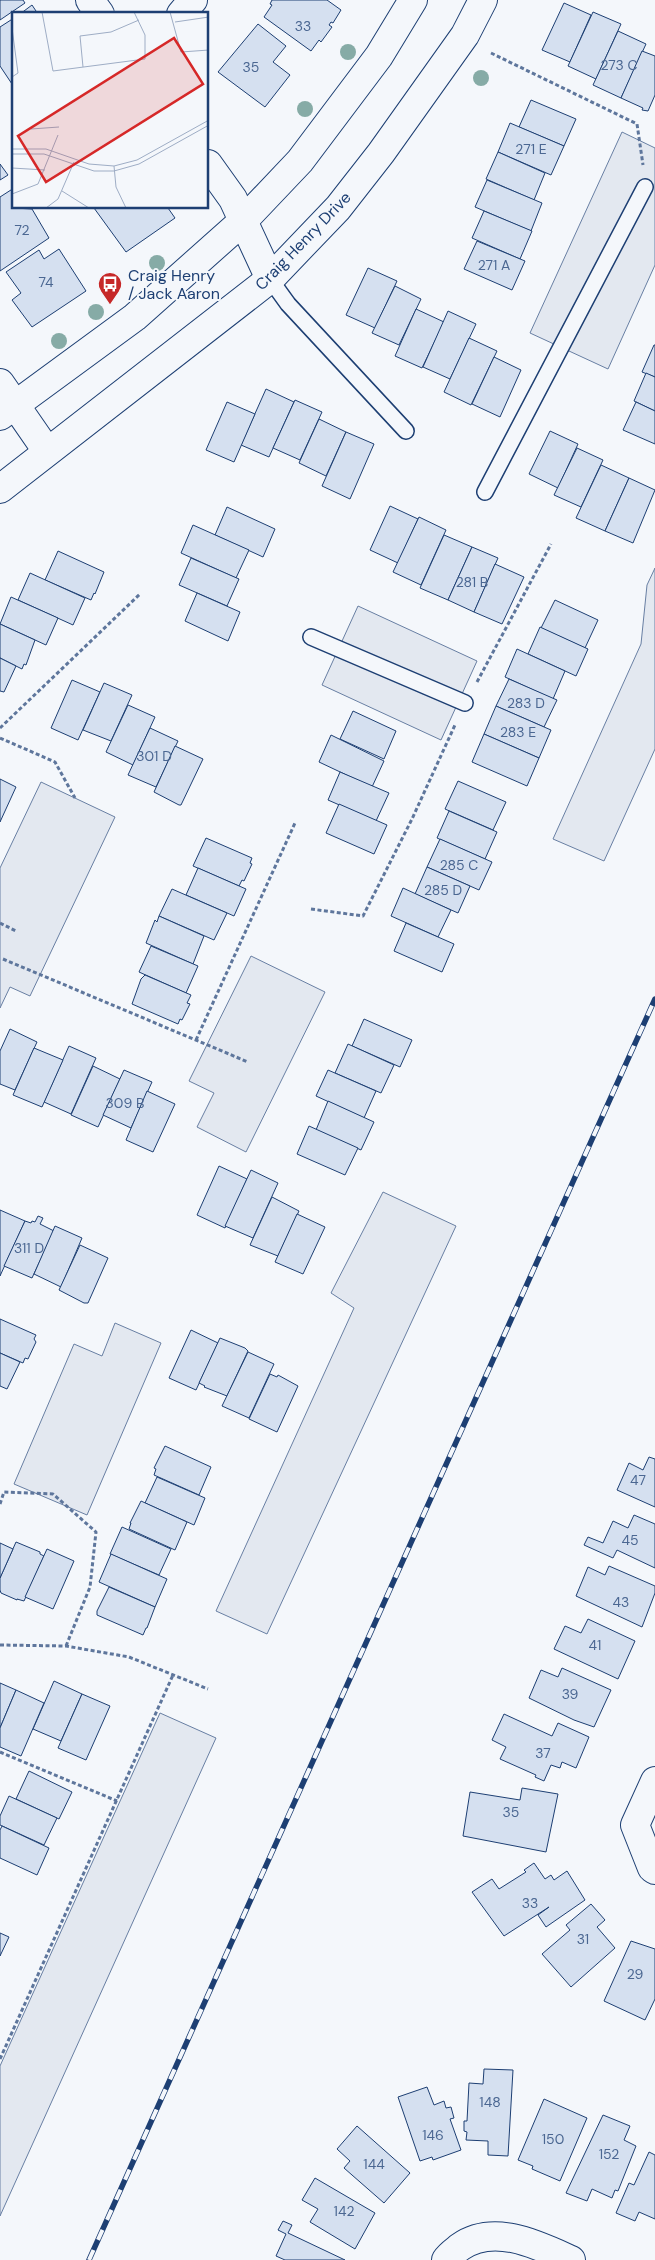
<svg xmlns="http://www.w3.org/2000/svg" width="655" height="2260" viewBox="0 0 655 2260" font-family="'DM Sans',sans-serif">
<rect width="100%" height="100%" fill="#f4f7fb"/>
<!-- parking -->
<g fill="#e3e8f0" stroke="#687fa3">
<path d="M622 132 655 148V265L608 369 530 333Z"/>
<path d="M655 568V749L604 861 553 839 641 644 647 585Z"/>
<path d="M358 606 477 661 441 740 322 685Z"/>
<path d="M41 782 115 817 30 996 10 987 0 1008V868Z"/>
<path d="M251 956 325 992 246 1152 197 1127 214 1093 189 1081Z"/>
<path d="M383 1192 456 1226 267 1634 216 1611 354 1308 331 1293Z"/>
<path d="M115 1323 161 1343 87 1515 14 1484 74 1344 102 1356Z"/>
<path d="M160 1713 216 1738 0 2216V2066Z"/>
</g>
<!-- building -->
<g fill="#d5e0f0" stroke="#1d3f73">
<path d="M0 0H23L25 3 0 20Z"/>
<path d="M272 0H327L341 10 333 23 331 22 329 25 332 27 321 42 319 40 311 51 264 17 272 5 270 4Z"/>
<path d="M564 3 591 15 570 62 542 50Z"/>
<path d="M32 5 38 14H20Z"/>
<path d="M593 12 621 24 596 79 568 66Z"/>
<path d="M14 18V87L0 66V27Z"/>
<path d="M258 24 286 46 273 62 290 75 265 107 218 72Z"/>
<path d="M618 31 646 44 621 98 593 85Z"/>
<path d="M642 51 655 56V95L648 111 642 110 643 108 621 98Z"/>
<path d="M531 100 576 119 564 146 519 127Z"/>
<path d="M510 123 564 146 551 175 498 152Z"/>
<path d="M498 152 545 173 534 200 486 179Z"/>
<path d="M0 164 8 175 0 180Z"/>
<path d="M487 180 542 203 531 231 475 207Z"/>
<path d="M14 188V208L32 209 49 238 0 271V197Z"/>
<path d="M94 208H168L175 218 126 252Z"/>
<path d="M484 211 532 231 520 259 472 238Z"/>
<path d="M477 241 525 261 512 290 464 269Z"/>
<path d="M59 249 86 291 32 327 12 300 21 293 6 272 39 250 44 259Z"/>
<path d="M368 268 397 281 375 328 346 315Z"/>
<path d="M395 286 421 299 399 345 372 333Z"/>
<path d="M416 309 444 322 422 368 395 356Z"/>
<path d="M448 311 476 324 450 379 423 367Z"/>
<path d="M469 338 497 351 471 405 444 392Z"/>
<path d="M654 345H655V377L642 372Z"/>
<path d="M494 357 521 370 500 417 472 404Z"/>
<path d="M646 373 655 377V411L634 401Z"/>
<path d="M266 389 294 402 269 457 241 445Z"/>
<path d="M295 400 322 412 300 460 273 448Z"/>
<path d="M227 402 255 414 234 462 206 450Z"/>
<path d="M636 402 655 411V444L623 430Z"/>
<path d="M319 419 346 432 326 476 299 463Z"/>
<path d="M550 431 578 444 558 488 529 474Z"/>
<path d="M346 432 374 444 350 499 322 486Z"/>
<path d="M577 448 603 460 581 507 554 495Z"/>
<path d="M601 465 629 478 605 531 576 518Z"/>
<path d="M629 478 655 490 633 543 605 531Z"/>
<path d="M390 506 418 519 398 563 370 550Z"/>
<path d="M227 507 275 529 263 557 215 535Z"/>
<path d="M419 517 446 530 421 585 393 572Z"/>
<path d="M193 525 249 550 236 578 181 553Z"/>
<path d="M444 535 472 547 448 600 420 588Z"/>
<path d="M472 547 498 558 474 612 448 600Z"/>
<path d="M58 551 104 572 95 594 94 593 91 600 45 580Z"/>
<path d="M191 558 239 579 227 606 179 585Z"/>
<path d="M495 564 524 577 502 624 474 612Z"/>
<path d="M30 573 85 598 73 625 18 600Z"/>
<path d="M197 593 240 612 228 641 185 621Z"/>
<path d="M11 597 58 618 46 645 0 624Z"/>
<path d="M555 600 598 620 585 648 541 628Z"/>
<path d="M0 624 35 640 26 665 24 664 22 669 0 658Z"/>
<path d="M540 627 588 649 576 676 528 654Z"/>
<path d="M517 649 565 671 553 699 505 677Z"/>
<path d="M0 658 16 666 4 692 0 691Z"/>
<path d="M509 679 557 700 544 727 496 706Z"/>
<path d="M72 680 100 692 78 740 51 728Z"/>
<path d="M104 683 132 695 111 741 83 730Z"/>
<path d="M128 705 155 717 133 765 106 752Z"/>
<path d="M496 706 551 730 539 758 484 734Z"/>
<path d="M353 711 396 731 384 759 340 739Z"/>
<path d="M150 728 178 741 156 787 128 775Z"/>
<path d="M484 734 539 758 527 786 472 762Z"/>
<path d="M331 735 384 761 372 787 319 762Z"/>
<path d="M175 746 203 759 181 805H179L154 792Z"/>
<path d="M340 772 389 793 376 821 328 800Z"/>
<path d="M0 779 16 787 0 822Z"/>
<path d="M458 781 506 802 493 830 445 809Z"/>
<path d="M339 804 387 825 374 854 326 833Z"/>
<path d="M449 811 497 832 485 859 437 838Z"/>
<path d="M206 838 252 858 250 863 252 864 244 881 242 880 239 886 193 866Z"/>
<path d="M440 839 492 862 479 890 427 867Z"/>
<path d="M427 867 470 886 458 913 415 894Z"/>
<path d="M198 868 246 889 234 916 186 895Z"/>
<path d="M403 888 451 910 438 937 391 916Z"/>
<path d="M172 889 227 913 214 940 159 916Z"/>
<path d="M159 916 204 936 193 964 146 943 155 920 157 922Z"/>
<path d="M406 923 454 944 442 972 394 951Z"/>
<path d="M151 946 198 966 186 993 139 972Z"/>
<path d="M145 975 191 995 187 1003 190 1004 182 1020 180 1019 178 1024 132 1004 141 979Z"/>
<path d="M364 1019 412 1040 400 1067 352 1046Z"/>
<path d="M10 1029 37 1042 15 1090 0 1084V1051Z"/>
<path d="M348 1044 394 1065 381 1093 335 1073Z"/>
<path d="M69 1046 96 1058 71 1114 44 1102Z"/>
<path d="M34 1048 63 1060 42 1107 13 1095Z"/>
<path d="M93 1066 120 1079 98 1127 71 1115Z"/>
<path d="M124 1070 152 1082 131 1128 103 1115Z"/>
<path d="M328 1070 376 1091 364 1118 316 1096Z"/>
<path d="M147 1091 175 1104 153 1152 126 1140Z"/>
<path d="M328 1101 374 1122 361 1150 316 1130Z"/>
<path d="M309 1126 358 1148 345 1175 297 1154Z"/>
<path d="M219 1166 247 1179 225 1228 197 1215Z"/>
<path d="M251 1170 278 1183 253 1238 225 1226Z"/>
<path d="M272 1197 299 1211 278 1256 250 1245Z"/>
<path d="M0 1210 25 1221 0 1276Z"/>
<path d="M297 1214 325 1227 303 1274 275 1262Z"/>
<path d="M38 1216 43 1218 40 1224 54 1231 32 1278 4 1266 25 1221 31 1223 32 1221 35 1222Z"/>
<path d="M55 1226 82 1238 61 1287 34 1274Z"/>
<path d="M80 1245 108 1258 88 1303H84L59 1290Z"/>
<path d="M0 1319 36 1335 34 1339 36 1342 28 1359 25 1358 23 1363 0 1353Z"/>
<path d="M191 1330 218 1343 196 1390 169 1378Z"/>
<path d="M220 1338 245 1348 248 1351 227 1396 204 1387 205 1386 199 1383Z"/>
<path d="M248 1352 274 1364 249 1418 222 1406Z"/>
<path d="M0 1353 20 1362 7 1389 0 1386Z"/>
<path d="M270 1374 277 1377 278 1375 298 1386 277 1432 249 1419Z"/>
<path d="M165 1446 211 1467 199 1495 154 1475 156 1469 154 1468Z"/>
<path d="M649 1457 655 1459V1507L617 1490 629 1463 643 1470Z"/>
<path d="M157 1477 205 1498 194 1525 145 1503Z"/>
<path d="M141 1501 187 1522 175 1550 129 1529 131 1523H130Z"/>
<path d="M634 1515 655 1524V1568L617 1550 613 1558 584 1545 588 1537 603 1543 613 1521 628 1528Z"/>
<path d="M122 1527 171 1549 159 1575 110 1554Z"/>
<path d="M16 1542 40 1552V1554L44 1556 24 1601 17 1599V1600L1 1593 0 1590V1578Z"/>
<path d="M0 1543 13 1549 0 1578Z"/>
<path d="M47 1549 74 1561 53 1609 25 1597Z"/>
<path d="M111 1554 167 1579 155 1607 99 1582Z"/>
<path d="M609 1566 655 1586V1593L642 1627 576 1596 588 1567 605 1575Z"/>
<path d="M109 1587 155 1607 147 1628H146L143 1635 97 1615V1611Z"/>
<path d="M588 1619 635 1641 618 1679 554 1649 565 1626 581 1633Z"/>
<path d="M562 1668 611 1690 594 1727 574 1720 529 1698 541 1670 558 1677Z"/>
<path d="M54 1681 82 1694 61 1741 33 1729Z"/>
<path d="M0 1683 16 1690 0 1728Z"/>
<path d="M16 1690 44 1703 21 1756 0 1747V1728Z"/>
<path d="M82 1694 110 1706 86 1760 58 1748Z"/>
<path d="M504 1714 552 1736 558 1723 589 1737 576 1768 562 1762 560 1768 551 1765 544 1781 535 1777 536 1775 500 1759 506 1747 492 1740Z"/>
<path d="M29 1771 72 1792 59 1819 16 1799Z"/>
<path d="M522 1788 558 1794 546 1852 463 1836 470 1792 520 1800Z"/>
<path d="M9 1796 57 1818 44 1845 0 1825V1816Z"/>
<path d="M2 1826 49 1848 37 1875 0 1858V1830Z"/>
<path d="M534 1863 545 1879 551 1875 554 1880 567 1871 585 1900 546 1927 538 1915 549 1907 504 1936 472 1892 492 1879 499 1889 526 1872 524 1870Z"/>
<path d="M591 1904 605 1920 597 1927 615 1948 571 1987 542 1954 570 1930 566 1925Z"/>
<path d="M0 1933 9 1937 0 1956Z"/>
<path d="M631 1941 655 1949V1999L645 2020 604 2001Z"/>
<path d="M484 2069 513 2070 508 2156 488 2155V2141L466 2140 467 2132 464 2131V2121H467L469 2083 483 2084Z"/>
<path d="M427 2087 434 2105 444 2101 446 2108 451 2107 454 2118 450 2119 461 2150 433 2160 432 2157 420 2161 398 2097Z"/>
<path d="M544 2099 587 2118 560 2181 532 2169 533 2166 518 2160Z"/>
<path d="M603 2115 630 2126 624 2140 636 2146 618 2191 615 2190 612 2198 592 2189 587 2201 566 2193Z"/>
<path d="M357 2126 410 2173 384 2203 344 2168 350 2161 337 2149Z"/>
<path d="M649 2152 655 2155V2219L639 2212 635 2221 616 2213 629 2183 634 2185Z"/>
<path d="M315 2178 375 2213 355 2249 310 2222 318 2209 302 2200Z"/>
<path d="M283 2221 292 2225 288 2233 345 2260H285L276 2256 286 2234 278 2230Z"/>
</g>
<g fill="none" stroke-linecap="round" stroke-linejoin="round">
<!-- service casing -->
<g stroke="#1d3f73" stroke-width="18">
<g id="service">
<path d="M270 279 288 304 406 431"/>
<path d="M485 492 645 187"/>
<path d="M311 637 465 703"/>
</g>
</g>
<!-- minor casing -->
<g stroke="#1d3f73" stroke-width="30">
<g id="minor">
<path d="M90 0 100 14"/>
<path d="M181 14 193 0"/>
<path d="M208 164 233 199 270 279"/>
<path d="M0 383 47 451"/>
<path d="M655 1781 635 1825 652 1868 655 1870"/>
<path d="M446 2260C449 2255 455 2251 460 2247 494 2223 538 2245 571 2260"/>
</g>
</g>
<!-- tertiary casing -->
<g stroke="#1d3f73" stroke-width="30">
<g id="tertiary">
<path d="M0 416 135 317 244 220 300 161 379 56 413 0"/>
<path d="M0 489 270 279 338 208 381 153 465 35 483 0"/>
</g>
</g>
<!-- path -->
<g stroke="#5e769c" stroke-width="3" stroke-dasharray="4 2.5" stroke-linecap="butt">
<path d="M491 53 637 124 643 165"/>
<path d="M477 682 551 544"/>
<path d="M0 728 140 594"/>
<path d="M0 738 55 762 75 798"/>
<path d="M311 909 363 916 412 819 455 725"/>
<path d="M0 923 16 931"/>
<path d="M3 959 248 1062"/>
<path d="M196 1040 295 823"/>
<path d="M0 1504 4 1492 53 1494 96 1532 90 1587 66 1646"/>
<path d="M0 1645 66 1646 129 1657 208 1689"/>
<path d="M0 1752 117 1801"/>
<path d="M0 2059 173 1675"/>
</g>
<!-- service -->
<use href="#service" stroke="#f4f7fb" stroke-width="15"/>
<!-- minor -->
<use href="#minor" stroke="#f4f7fb" stroke-width="28"/>
<!-- tertiary -->
<use href="#tertiary" stroke="#f4f7fb" stroke-width="28"/>
<!-- rail casing -->
<g stroke="#1d3f73" stroke-width="5.5">
<path id="rail" d="M89 2260 655 999"/>
</g>
<!-- rail -->
<use href="#rail" stroke="#f4f7fb" stroke-width="4" stroke-dasharray="11" stroke-linecap="butt"/>
</g>
<!-- trees -->
<g fill="#86aba6">
<circle cx="348" cy="52" r="8"/>
<circle cx="481" cy="78" r="8"/>
<circle cx="305" cy="109" r="8"/>
<circle cx="157" cy="263" r="8"/>
<circle cx="96" cy="312" r="8"/>
<circle cx="59" cy="341" r="8"/>
</g>
<!-- icons -->
<defs>
<g id="bus-pin" transform="scale(1.25)"><path d="M0 17L-7.5 6A9.5 9.5 0 1 1 7.5 6Z" fill="#c62828" stroke="#f4f7fb"/><path d="M-5-6H5V4H4V6H2V4H-2V6H-4V4H-5ZM-3.5-4V0h7V-4ZM-3.5 1.2v1.5H-2V1.2ZM2 1.2v1.5H3.5V1.2Z" fill="#fff"/></g>
</defs>
<g fill-rule="evenodd">
<use href="#bus-pin" x="110" y="284"/>
</g>
<g text-anchor="middle" dominant-baseline="central" stroke-width="4" stroke-linejoin="round" paint-order="stroke">
<!-- number labels -->
<g font-size="14" fill="#4b6792">
<text x="303" y="26">33</text>
<text x="619" y="65">273 C</text>
<text x="251" y="67">35</text>
<text x="531" y="149">271 E</text>
<text x="22" y="230">72</text>
<text x="494" y="265">271 A</text>
<text x="46" y="282">74</text>
<text x="472" y="582">281 B</text>
<text x="526" y="703">283 D</text>
<text x="518" y="732">283 E</text>
<text x="154" y="756">301 D</text>
<text x="459" y="865">285 C</text>
<text x="443" y="890">285 D</text>
<text x="125" y="1103">309 B</text>
<text x="29" y="1248">311 D</text>
<text x="638" y="1480">47</text>
<text x="630" y="1540">45</text>
<text x="621" y="1602">43</text>
<text x="595" y="1645">41</text>
<text x="570" y="1694">39</text>
<text x="543" y="1753">37</text>
<text x="511" y="1812">35</text>
<text x="530" y="1903">33</text>
<text x="583" y="1939">31</text>
<text x="635" y="1974">29</text>
<text x="490" y="2102">148</text>
<text x="433" y="2135">146</text>
<text x="553" y="2139">150</text>
<text x="609" y="2154">152</text>
<text x="374" y="2164">144</text>
<text x="344" y="2211">142</text>
</g>
<!-- street labels -->
<g font-size="16" fill="#1d3f73" stroke="#f4f7fb">
<text transform="translate(303 241) rotate(-46)">Craig Henry Drive</text>
</g>
<!-- poi labels -->
<g font-size="16" fill="#1d3f73" stroke="#f4f7fb" text-anchor="start">
<text x="128" y="275">Craig Henry<tspan x="128" dy="18">/ Jack Aaron</tspan></text>
</g>
</g>
<!-- overview -->
<g transform="translate(12 12)">
<rect width="196" height="196" fill="#f4f7fb"/>
<path fill="none" stroke="#9eadc5" stroke-width="1" d="M30 0 41 59 133 47V23L122 0M158 0 169 40 197 38M163 10 197 5M0 16 6 61 0 65M71 55 68 24 99 20 127 8M19 117 47 115M0 137H34L77 152 102 154 125 148 197 108M0 142H32L82 159H102L127 152 197 113M102 154 104 175 114 196M0 156 33 158M50 179 77 196M0 182 26 172 46 123M34 196 46 187 62 150"/>
<path fill="#d62828" fill-opacity="0.15" stroke="#d62828" stroke-width="2.5" d="M162 26 191 72 34 170 6 124Z"/>
<rect width="196" height="196" fill="none" stroke="#1d3f73" stroke-width="2.5"/>
</g>
</svg>
